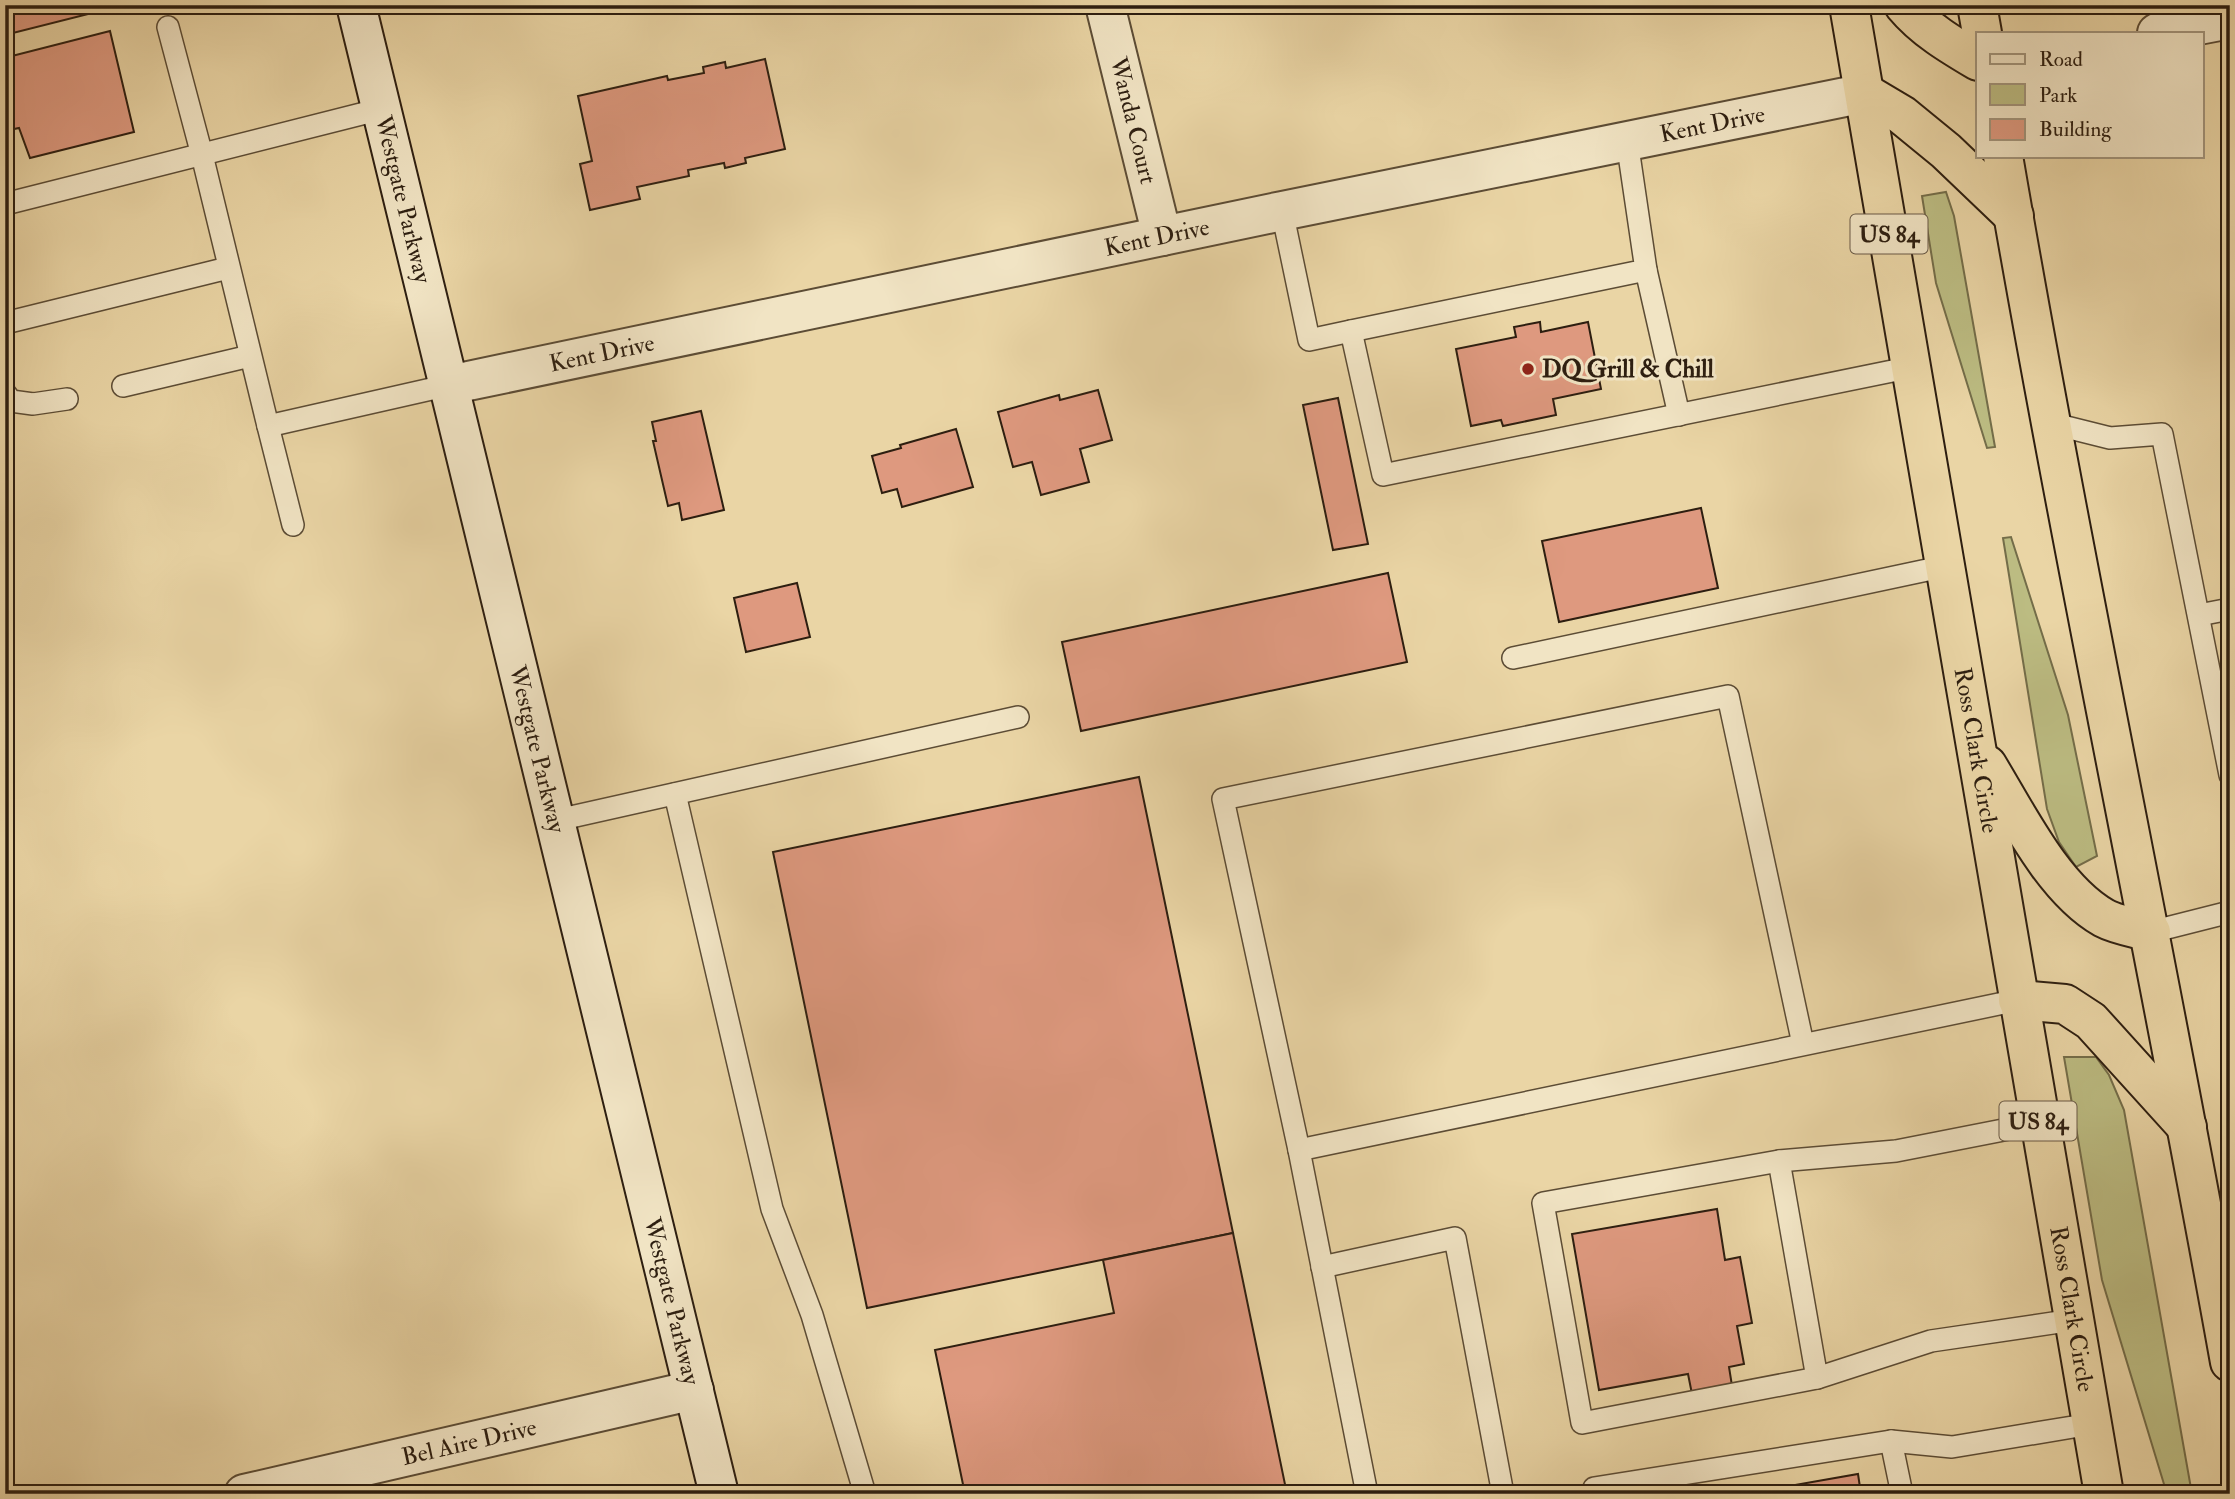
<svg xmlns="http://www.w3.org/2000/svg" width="2235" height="1499" viewBox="0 0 2235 1499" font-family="'IM FELL Double Pica',serif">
<rect width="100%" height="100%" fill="#ead5a5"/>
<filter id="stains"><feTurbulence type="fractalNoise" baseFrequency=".00286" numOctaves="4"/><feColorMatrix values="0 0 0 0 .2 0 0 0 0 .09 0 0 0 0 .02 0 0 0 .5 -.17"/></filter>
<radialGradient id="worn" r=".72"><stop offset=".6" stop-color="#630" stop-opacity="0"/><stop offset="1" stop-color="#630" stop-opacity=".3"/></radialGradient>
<!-- green -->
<g fill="#bcbc82" stroke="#746d49" stroke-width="2">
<path d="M1946 192 1954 216 1995 447 1987 448 1936 283 1922 196Z"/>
<path d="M2011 537 2068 715 2097 856 2076 867 2059 842 2047 809 2003 538Z"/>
<path d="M2064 1057H2096L2109 1075 2124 1110 2192 1494H2167L2102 1280Z"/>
</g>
<!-- building -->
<g fill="#de997f" stroke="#2d1e10" stroke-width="2">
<path d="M5 5H116V7L5 35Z"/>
<path d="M110 31 134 132 30 158 19 128 5 131V47L11 46 12 56Z"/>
<path d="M765 59 785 149 745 158 746 163 725 168 724 163 688 170 689 176 637 187 640 199 590 210 580 164 592 161 578 96 667 76 668 80 704 73 703 67 725 62 726 68Z"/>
<path d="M1540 322 1541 332 1588 322 1601 389 1553 399 1556 415 1503 426 1501 420 1471 426 1456 349 1516 337 1514 327Z"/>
<path d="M1098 390 1112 440 1080 449 1089 482 1041 495 1032 462 1013 467 998 412 1059 395 1060 400Z"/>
<path d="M1338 398 1368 544 1333 550 1303 405Z"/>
<path d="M701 411 724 510 682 520 679 503 668 506 653 441H656L652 422Z"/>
<path d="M956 429 973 487 902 507 897 489 882 493 872 456 901 448 900 445Z"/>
<path d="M1701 508 1718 588 1559 622 1542 541Z"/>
<path d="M1388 573 1407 662 1081 731 1062 642Z"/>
<path d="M797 583 810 637 746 652 734 598Z"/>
<path d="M1139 777 1233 1233 867 1308 773 852Z"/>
<path d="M1717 1209 1725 1260 1740 1257 1752 1323 1737 1326 1744 1364 1729 1367 1733 1392 1693 1399 1688 1374 1599 1390 1572 1234Z"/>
<path d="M1233 1233 1287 1494H965L935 1350 1114 1313 1103 1260Z"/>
<path d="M1858 1474 1861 1494H1743Z"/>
</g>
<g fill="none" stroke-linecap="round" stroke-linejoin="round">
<!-- service casing -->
<g stroke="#5c4c35" stroke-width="24">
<g id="service">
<path d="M168 27 202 155 268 426 449 385"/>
<path d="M5 204 381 109"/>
<path d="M1282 211 1309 340 1351 331 1646 270 1627 141"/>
<path d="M1646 270 1679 415"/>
<path d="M5 323 228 268"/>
<path d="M1351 331 1383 475 1912 367"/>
<path d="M123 386 250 356"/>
<path d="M5 393 11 401 33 404 67 399"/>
<path d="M2050 423 2110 438 2162 434 2230 775"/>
<path d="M268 426 293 525"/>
<path d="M2199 615 2230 609"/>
<path d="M1513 658 1946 566"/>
<path d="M675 794 772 1209 812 1315 865 1494"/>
<path d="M553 821 1018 717"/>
<path d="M2151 932 2230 912"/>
<path d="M2039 1123 1896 1151 1779 1161 1543 1203 1582 1423 1817 1378 1931 1341 2073 1320"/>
<path d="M1299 1150 1223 799 1728 696 1803 1044"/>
<path d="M1779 1161 1817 1378"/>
<path d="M1322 1267 1455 1238 1503 1494"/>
<path d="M1891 1441 1902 1494"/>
<path d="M1367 1494 1299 1150 2018 1000"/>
<path d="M1595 1494 1594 1488 1891 1441 1952 1447 2091 1424"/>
</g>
</g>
<!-- minor casing -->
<g stroke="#5c4c35" stroke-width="42">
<g id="minor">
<path id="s1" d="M1105 5 1162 236"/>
<path d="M2157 33 2230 19"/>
<path id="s2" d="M449 385 1282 211 1865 93"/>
<path id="s3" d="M244 1494 694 1390"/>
</g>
</g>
<!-- secondary casing -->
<g stroke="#2d1e10" stroke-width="42">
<g id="secondary">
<path id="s4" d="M356 5 719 1494"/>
</g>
</g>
<!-- trunk casing -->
<g stroke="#2d1e10" stroke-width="42">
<g id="trunk">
<path id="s5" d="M1849 5 2104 1494"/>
<path d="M1904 5C1924 29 1951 45 1978 61"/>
<path d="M1977 5 1982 33"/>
<path d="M1865 93 1902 115 1946 151 2014 216"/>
<path d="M2003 156C2072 559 2158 959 2230 1362"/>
<path d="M1987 765C2017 814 2053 889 2104 918 2117 925 2136 928 2151 932"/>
<path d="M2018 1000 2065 1004 2091 1021 2187 1127"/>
</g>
</g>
<!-- service -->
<use href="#service" stroke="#f1e4c4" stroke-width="21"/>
<!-- minor -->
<use href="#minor" stroke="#f1e4c4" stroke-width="38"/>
<!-- secondary -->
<use href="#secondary" stroke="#f1e4c4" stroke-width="38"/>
<!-- trunk -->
<use href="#trunk" stroke="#ead5a5" stroke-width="38"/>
</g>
<!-- markers -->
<circle fill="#8f2418" stroke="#f1e4c4" stroke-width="2.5" cx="1528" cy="369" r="7"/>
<g text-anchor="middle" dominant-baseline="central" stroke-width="6" stroke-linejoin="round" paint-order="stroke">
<!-- shield labels -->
<g fill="#f1e4c4" stroke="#685946" stroke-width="2">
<rect x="1850.5" y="214.5" width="77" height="39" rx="5"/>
<rect x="1999.5" y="1101.5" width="77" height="39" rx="5"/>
</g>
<g font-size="23" font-weight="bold" fill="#2d1e10">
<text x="1889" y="234">US 84</text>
<text x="2038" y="1121">US 84</text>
</g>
<!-- street labels -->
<g font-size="24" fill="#2d1e10" stroke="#f1e4c4">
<text stroke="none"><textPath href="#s1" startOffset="119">Wanda Court</textPath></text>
<text stroke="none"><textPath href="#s2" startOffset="1290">Kent Drive</textPath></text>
<text stroke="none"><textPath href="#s4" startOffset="200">Westgate Parkway</textPath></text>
<text stroke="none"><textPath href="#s2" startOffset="723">Kent Drive</textPath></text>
<text stroke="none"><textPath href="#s2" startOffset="156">Kent Drive</textPath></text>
<text stroke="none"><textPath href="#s5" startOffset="756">Ross Clark Circle</textPath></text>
<text stroke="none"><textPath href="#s4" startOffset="766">Westgate Parkway</textPath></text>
<text stroke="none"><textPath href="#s4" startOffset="1334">Westgate Parkway</textPath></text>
<text stroke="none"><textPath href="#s5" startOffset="1323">Ross Clark Circle</textPath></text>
<text stroke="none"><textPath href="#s3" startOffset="231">Bel Aire Drive</textPath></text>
</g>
<!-- poi labels -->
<g font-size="24" font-weight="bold" fill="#2d1e10" stroke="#f1e4c4" text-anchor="start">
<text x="1542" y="369">DQ Grill &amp; Chill</text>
</g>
</g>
<!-- margin -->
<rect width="2235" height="1499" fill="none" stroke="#ead5a5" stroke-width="28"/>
<rect x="7" y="7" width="2221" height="1485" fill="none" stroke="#2d1e10" stroke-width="3.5"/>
<rect x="14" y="14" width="2207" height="1471" fill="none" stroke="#2d1e10" stroke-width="2"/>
<!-- legend -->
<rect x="1976" y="32" width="228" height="126" fill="#f1e4c4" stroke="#a3957c" stroke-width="2"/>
<rect x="1990" y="54" width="35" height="10" fill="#f1e4c4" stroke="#a3957c" stroke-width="2"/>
<text x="2039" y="66" font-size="21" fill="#2d1e10">Road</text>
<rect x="1990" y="84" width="35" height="21" fill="#bcbc82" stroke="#a3957c" stroke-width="2"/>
<text x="2039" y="102" font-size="21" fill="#2d1e10">Park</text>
<rect x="1990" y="119" width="35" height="21" fill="#de997f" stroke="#a3957c" stroke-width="2"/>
<text x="2039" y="136" font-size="21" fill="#2d1e10">Building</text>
<rect width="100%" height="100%" filter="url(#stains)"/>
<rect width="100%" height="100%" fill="url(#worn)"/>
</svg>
